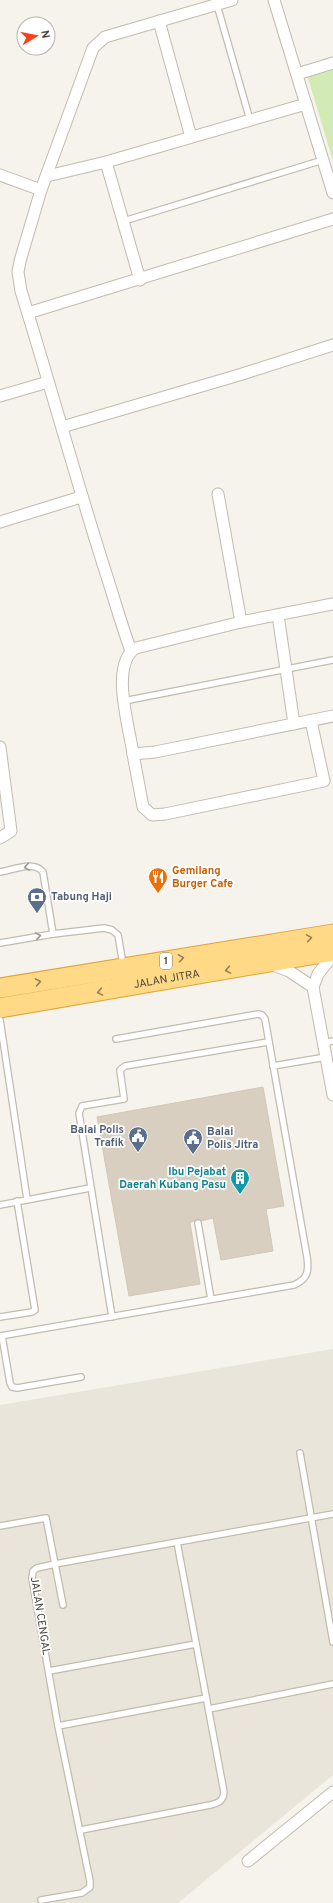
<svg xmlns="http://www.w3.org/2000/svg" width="333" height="1903" viewBox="0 0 333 1903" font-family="Overpass,sans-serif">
<rect width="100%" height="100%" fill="#f6f3ec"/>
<!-- residential -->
<path fill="#eae5da" d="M333 1349V1775L178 1903H0V1405Z"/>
<!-- green -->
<path fill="#d2eab5" d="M333 67V161L307 75Z"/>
<!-- building -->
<path fill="#d8cfc1" stroke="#d3c7b4" d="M263 1087 284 1206 266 1209 273 1251 221 1260 213 1218 201 1221 197 1219 190 1223 200 1284 129 1296 97 1117Z"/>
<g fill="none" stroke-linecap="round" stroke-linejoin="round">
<!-- service casing -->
<g stroke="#c2bbae" stroke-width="8">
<g id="service">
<path d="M217 5 250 120"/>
<path d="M124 221 323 160"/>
<path d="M124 701 333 660"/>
<path d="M0 872C13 870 34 860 43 872L53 934"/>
<path d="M0 943 53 934 104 928 112 930 118 935 123 964"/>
<path d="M0 1020 27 1199"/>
<path d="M324 1043 333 1041"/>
<path d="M273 1066 326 1057"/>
<path d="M0 1205 90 1188"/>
<path d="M198 1223 211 1299"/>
<path d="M0 1317 32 1312 35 1310 17 1201"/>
<path d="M112 1317 79 1113 82 1106 124 1099 120 1070 125 1066 268 1042"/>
<path d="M0 1336 294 1285C308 1279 309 1271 307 1257L265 1019 262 1015 258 1014 116 1039"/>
<path d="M2 1336 10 1383 12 1387 17 1388 81 1377"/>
<path d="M300 1453 333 1642"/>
<path d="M0 1526 46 1518 63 1605"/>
<path d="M49 1671 196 1644"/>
<path d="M209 1709 333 1684"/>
<path d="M58 1726 206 1698"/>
<path d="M81 1830 210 1805C219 1803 223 1801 224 1792L177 1542"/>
<path d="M41 1900 82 1893 90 1887V1881L58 1726 32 1578 33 1571 37 1568 55 1564 333 1514"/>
</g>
</g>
<!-- minor casing -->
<g stroke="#c2bbae" stroke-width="13">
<g id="minor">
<path d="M274 0 333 193"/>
<path d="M159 21 191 137"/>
<path d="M297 74 333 63"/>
<path d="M106 162 140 280"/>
<path d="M0 175 41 190"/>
<path d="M47 176 106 162 306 104"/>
<path d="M28 313 333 219"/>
<path d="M0 396 48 382"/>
<path d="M62 427 239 375 333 345"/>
<path d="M218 494 241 622"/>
<path d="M0 522 81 497"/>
<path d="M333 604 241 622 136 648C109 664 130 729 133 754L155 752 333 716"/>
<path d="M278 615 294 724"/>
<path d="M131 651C120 621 112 591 102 561 74 472 49 381 21 291L18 272 20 261 41 190 93 48 105 37 232 0"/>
<path d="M0 747 11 831 0 838"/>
<path d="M133 754 143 807 152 815 165 814 324 781 311 721"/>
<path d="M333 955 318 974 313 987 333 1095"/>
<path d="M270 964 289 971 313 987"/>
<path d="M248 1861 333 1792"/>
</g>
</g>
<!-- trunk casing -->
<g stroke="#e0a43c" stroke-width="21">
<g id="trunk">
<path d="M0 988 333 934"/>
<path id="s1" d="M0 1008 333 951"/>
</g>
</g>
<!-- service -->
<use href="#service" stroke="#fff" stroke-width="5.5"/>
<!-- minor -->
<use href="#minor" stroke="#fff" stroke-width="11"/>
<!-- trunk -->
<use href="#trunk" stroke="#ffd985" stroke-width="19"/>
</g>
<!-- one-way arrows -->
<defs><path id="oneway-chevron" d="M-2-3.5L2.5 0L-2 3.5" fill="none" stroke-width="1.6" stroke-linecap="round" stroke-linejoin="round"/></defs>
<g stroke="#9c9892">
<use href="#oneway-chevron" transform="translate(27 867) rotate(170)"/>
<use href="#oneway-chevron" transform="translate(38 936) rotate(-10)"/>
</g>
<g stroke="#938057">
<use href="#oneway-chevron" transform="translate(309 938) rotate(-9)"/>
<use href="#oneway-chevron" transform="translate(181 958) rotate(-9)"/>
<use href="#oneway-chevron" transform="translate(228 970) rotate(170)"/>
<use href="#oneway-chevron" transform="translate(38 982) rotate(-10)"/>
<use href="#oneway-chevron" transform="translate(100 992) rotate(170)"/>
</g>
<!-- icons -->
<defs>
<g id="restaurant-pin" transform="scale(1)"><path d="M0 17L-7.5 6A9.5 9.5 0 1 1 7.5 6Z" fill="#e8710a" stroke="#fff"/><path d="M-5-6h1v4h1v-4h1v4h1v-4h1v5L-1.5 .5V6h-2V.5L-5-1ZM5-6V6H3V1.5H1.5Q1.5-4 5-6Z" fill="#fff"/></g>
<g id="bank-pin" transform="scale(1)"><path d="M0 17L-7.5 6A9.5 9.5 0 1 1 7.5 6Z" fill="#5c6f8a" stroke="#fff"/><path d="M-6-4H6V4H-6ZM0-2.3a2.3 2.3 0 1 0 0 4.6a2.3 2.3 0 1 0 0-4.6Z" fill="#fff"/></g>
<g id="civic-pin" transform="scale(1)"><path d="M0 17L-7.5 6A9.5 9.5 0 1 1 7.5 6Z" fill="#5c6f8a" stroke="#fff"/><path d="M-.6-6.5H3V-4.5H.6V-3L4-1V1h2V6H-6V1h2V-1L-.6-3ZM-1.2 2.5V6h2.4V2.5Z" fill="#fff"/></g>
<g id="building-pin" transform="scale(1)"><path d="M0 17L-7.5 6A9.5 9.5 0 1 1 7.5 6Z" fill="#0f9aa8" stroke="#fff"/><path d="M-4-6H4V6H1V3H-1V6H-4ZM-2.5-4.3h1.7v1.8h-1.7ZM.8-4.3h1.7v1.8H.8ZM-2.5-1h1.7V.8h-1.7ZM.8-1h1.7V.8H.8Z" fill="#fff"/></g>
</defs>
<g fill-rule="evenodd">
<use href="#restaurant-pin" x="158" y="877"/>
<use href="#bank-pin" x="37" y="897"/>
<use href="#civic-pin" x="138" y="1136"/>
<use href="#civic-pin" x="193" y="1138"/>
<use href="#building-pin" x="240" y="1178"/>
</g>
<g text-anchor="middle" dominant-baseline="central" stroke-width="3.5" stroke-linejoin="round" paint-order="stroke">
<!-- shield labels -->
<rect fill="#fff" stroke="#817c74" stroke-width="1" x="160" y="953" width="12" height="16" rx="3"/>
<g font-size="10" font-weight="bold" fill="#4b4439">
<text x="166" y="961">1</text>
</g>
<!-- food labels -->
<g font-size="11" font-weight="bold" fill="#c56008" stroke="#fff" text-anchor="start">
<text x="172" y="871">Gemilang<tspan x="172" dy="13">Burger Cafe</tspan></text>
</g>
<!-- service labels -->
<g font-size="11" font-weight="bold" fill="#4e5e75" stroke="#fff" text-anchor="start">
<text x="51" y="897">Tabung Haji</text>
<text x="124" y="1130" text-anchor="end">Balai Polis<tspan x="124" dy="13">Trafik</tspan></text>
<text x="207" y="1132">Balai<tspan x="207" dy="13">Polis Jitra</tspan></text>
</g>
<!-- street labels -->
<g font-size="11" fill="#4b4439" stroke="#fff">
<text stroke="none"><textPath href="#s1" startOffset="169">JALAN JITRA</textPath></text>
<text transform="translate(40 1616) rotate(81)">JALAN CENGAL</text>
</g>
<!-- culture labels -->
<g font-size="11" font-weight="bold" fill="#0d838f" stroke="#fff" text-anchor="end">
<text x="226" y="1172">Ibu Pejabat<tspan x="226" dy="13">Daerah Kubang Pasu</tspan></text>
</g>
</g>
<!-- north arrow -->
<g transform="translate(36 36) rotate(80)"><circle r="19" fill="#ffffff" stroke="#b7b4b0"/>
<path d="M0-3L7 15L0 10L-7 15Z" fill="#fc3f1d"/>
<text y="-6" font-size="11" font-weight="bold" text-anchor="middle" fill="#4b4439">N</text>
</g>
</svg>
